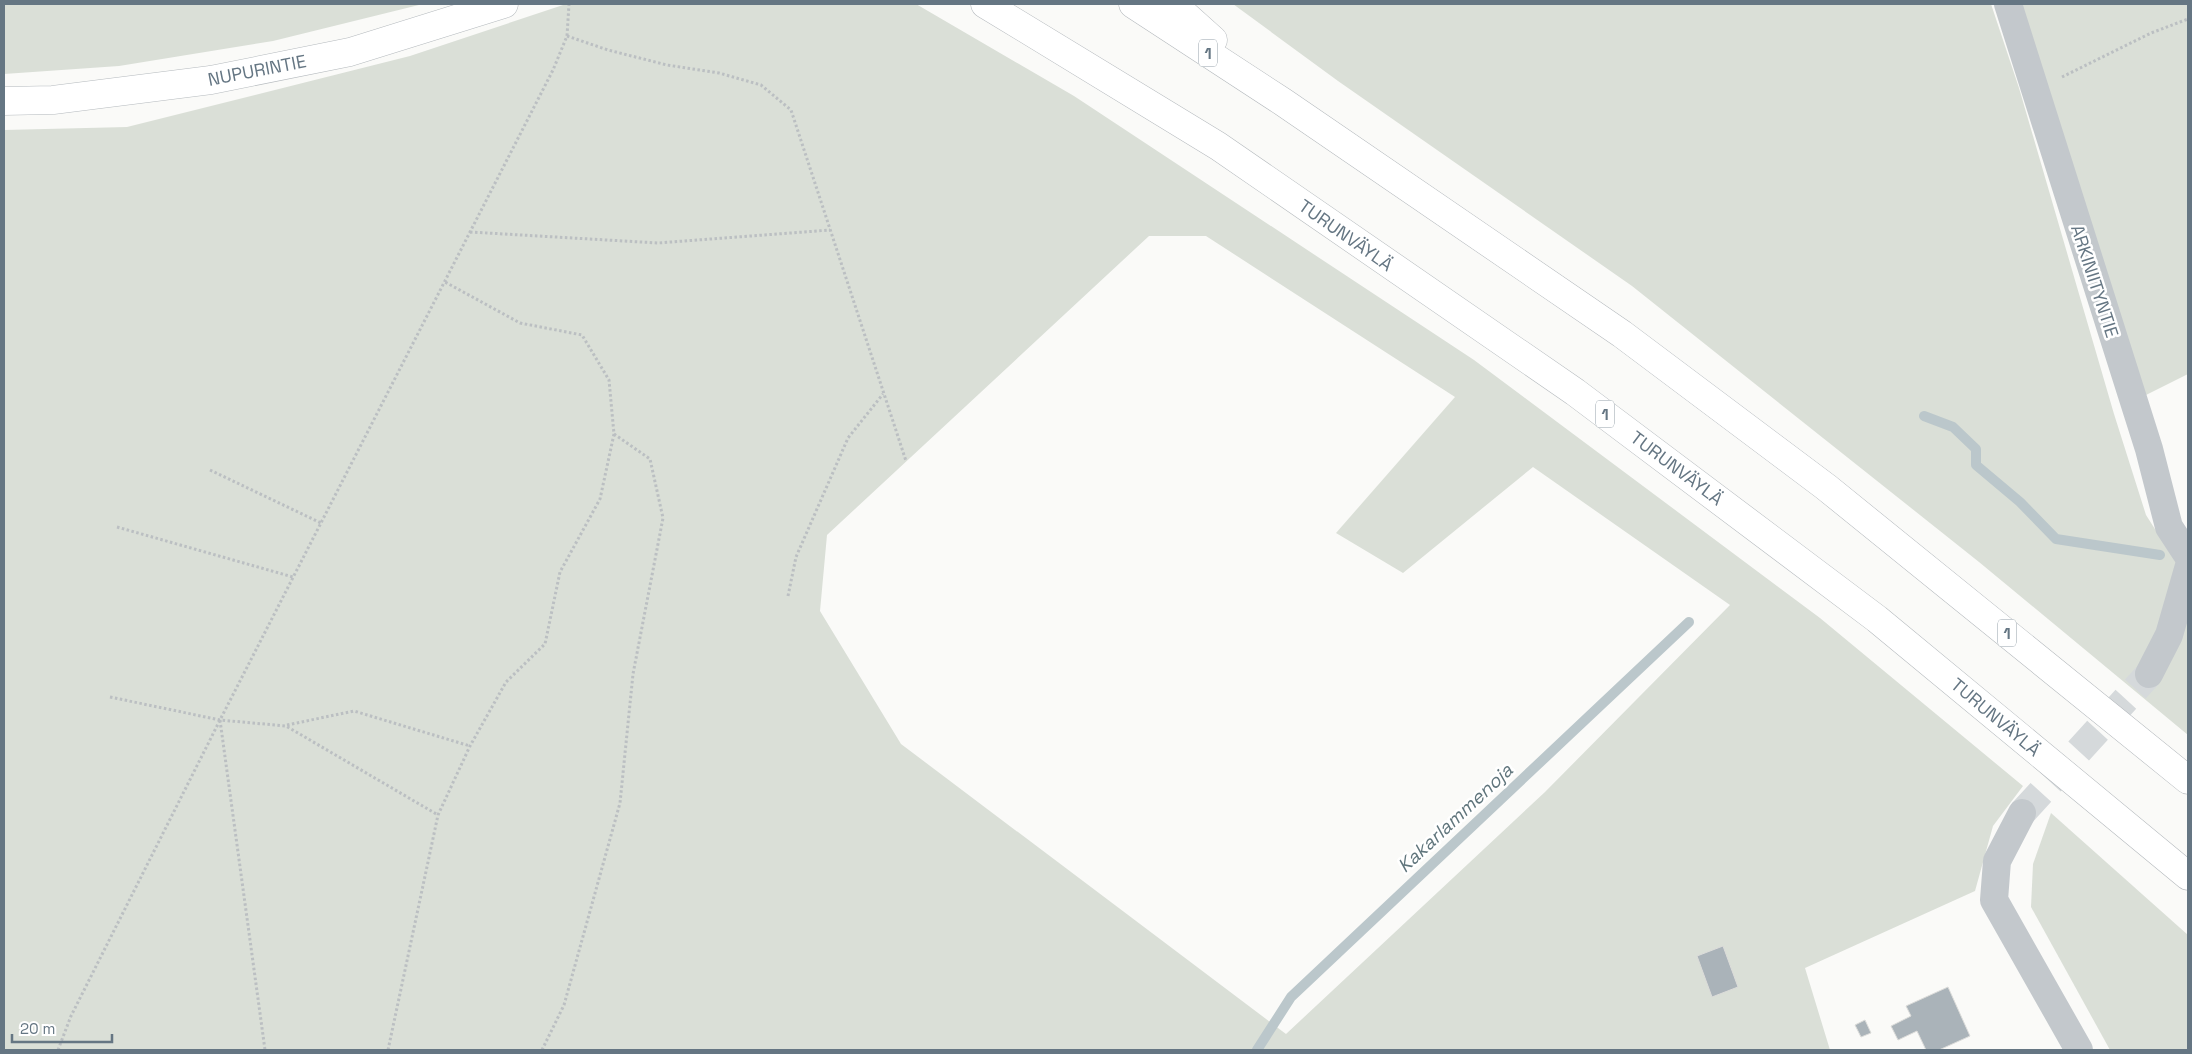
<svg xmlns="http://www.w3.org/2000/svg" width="2192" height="1054" viewBox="0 0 2192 1054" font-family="'Space Grotesk',sans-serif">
<rect width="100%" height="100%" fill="#fafaf8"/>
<!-- green -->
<g fill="#dadfd7" fill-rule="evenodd">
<path d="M4 4H423L273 41 119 66 4 74Z"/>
<path d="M566 4H916L1074 96 1474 360 1820 618 2023 786 1993 826 1975 891 1805 968 1830 1050H4V130L127 127 410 56ZM1149 236H1206L1455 397 1336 533 1403 573 1533 467 1730 605 1545 792 1286 1034 901 744 820 611 827 535Z"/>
<path d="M1233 4H1991L2019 88 2114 414 2146 515 2188 581V735L1979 562 1632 286 1338 81Z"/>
<path d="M2014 4H2188V374L2142 397Z"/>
<path d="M2051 813 2188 935V1050H2110L2031 907 2033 864Z"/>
</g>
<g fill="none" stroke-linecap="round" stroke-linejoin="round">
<!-- stream -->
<g stroke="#bbc7cb" stroke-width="10">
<path d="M1924 416 1953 427 1976 449V465L2020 502 2056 539 2160 555"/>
<path d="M1257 1050 1291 997 1689 622"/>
</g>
</g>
<!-- building -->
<g fill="#aab3b9" stroke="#dcdcda">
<path d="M1723 946 1738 987 1712 997 1697 956Z"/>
<path d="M1948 987 1970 1036 1939 1050H1926L1917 1031 1898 1040 1891 1026 1911 1016 1906 1006Z"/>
<path d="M1865 1020 1871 1033 1861 1037 1855 1025Z"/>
</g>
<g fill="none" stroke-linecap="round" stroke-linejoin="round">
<!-- minor-tunnel -->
<path stroke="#d5d9db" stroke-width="28" stroke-dasharray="28 14" stroke-linecap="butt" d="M2022 813 2149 674"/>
<!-- major casing -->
<g stroke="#b5babe" stroke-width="29">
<path id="major" d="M4 101 53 100 211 80 350 52 504 4"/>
</g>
<!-- highway casing -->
<g stroke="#b4b9bd" stroke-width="29">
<g id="highway">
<path d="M985 4 1218 146 1575 392 1877 619 2188 876"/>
<path d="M1133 4 1283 102 1622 334 1826 487 2188 780"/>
<path d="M1173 4 1213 40"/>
</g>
</g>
<!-- path -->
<g stroke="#bbbfc2" stroke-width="3" stroke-dasharray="2.5 2.5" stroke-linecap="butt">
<path d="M567 36 608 50 667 65 719 73 761 85 791 110 906 461"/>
<path d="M2062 77 2151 33 2188 19"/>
<path d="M470 232 658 243 830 230"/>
<path d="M210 470 321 523"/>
<path d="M117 527 293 577"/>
<path d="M788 596 796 557 848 438 883 394"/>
<path d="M110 697 220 720 286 726 438 815"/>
<path d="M220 720 265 1050"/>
<path d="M287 725 354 711 470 746"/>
<path d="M58 1050 71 1016 220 720 553 70 567 36 569 4"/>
<path d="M388 1050 438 815 470 746 506 682 545 644 560 572 600 499 614 434 609 380 582 335 520 323 445 282"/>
<path d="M542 1050 564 1005 620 803 633 674 663 518 650 459 614 434"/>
</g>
<!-- minor -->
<g stroke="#c3c8cc" stroke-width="28">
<path d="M2008 4 2149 449 2169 527 2188 556"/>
<path d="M2149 674 2169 635 2188 569"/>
<path d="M2022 813 1997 861 1994 900 2079 1050"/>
</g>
<!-- major -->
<use href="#major" stroke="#fff" stroke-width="28"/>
<!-- highway -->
<use href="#highway" stroke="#fff" stroke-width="28"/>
</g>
<g text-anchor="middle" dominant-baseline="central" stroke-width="5" stroke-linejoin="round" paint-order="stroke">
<!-- shield labels -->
<g fill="#fff" stroke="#939fa8" stroke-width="1">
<rect x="1199" y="39.5" width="18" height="27" rx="4"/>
<rect x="1596" y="400.5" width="18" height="27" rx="4"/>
<rect x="1998" y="619.5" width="18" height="27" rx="4"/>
</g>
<g font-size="16" font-weight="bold" fill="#657683">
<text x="1208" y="53">1</text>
<text x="1605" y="414">1</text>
<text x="2007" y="633">1</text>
</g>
<!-- street labels -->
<g font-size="18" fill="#657683" stroke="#fff">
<text transform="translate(257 70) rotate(-11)">NUPURINTIE</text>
<text transform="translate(1346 235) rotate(35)">TURUNVÄYLÄ</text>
<text transform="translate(2095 281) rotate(72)">ARKINIITYNTIE</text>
<text transform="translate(1677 468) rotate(37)">TURUNVÄYLÄ</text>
<text transform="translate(1996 717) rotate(40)">TURUNVÄYLÄ</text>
</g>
<!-- water labels -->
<g font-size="19" font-style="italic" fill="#60757c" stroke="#fff">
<text transform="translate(1455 818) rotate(-43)">Kakarlammenoja</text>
</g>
</g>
<!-- border -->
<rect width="2192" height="1054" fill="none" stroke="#657683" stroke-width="10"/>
<!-- scale -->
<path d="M12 1034v8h100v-8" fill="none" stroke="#657683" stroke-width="2.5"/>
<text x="20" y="1034" font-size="15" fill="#657683" stroke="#ffffff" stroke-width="4" paint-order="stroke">20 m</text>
</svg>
